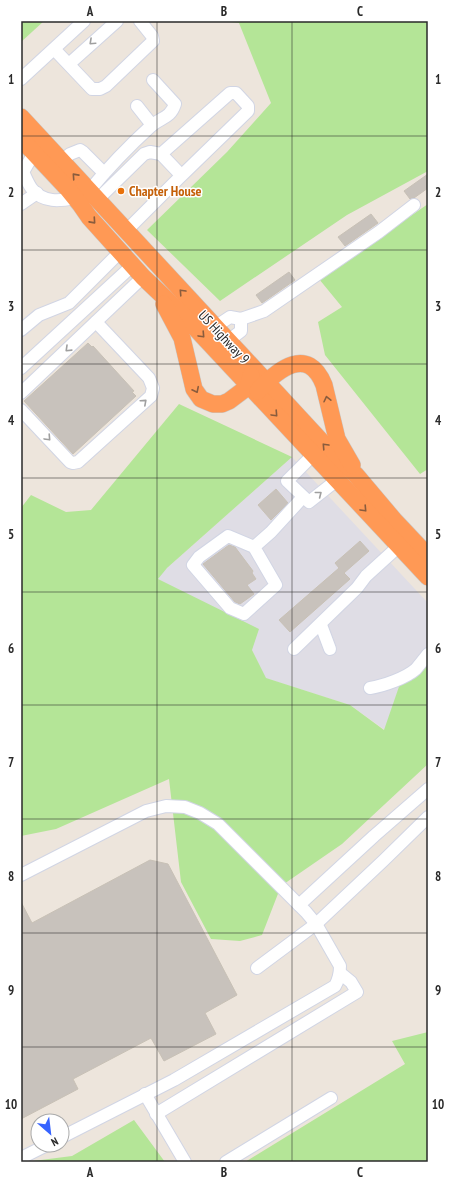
<svg xmlns="http://www.w3.org/2000/svg" width="449" height="1183" viewBox="0 0 449 1183" font-family="'PT Sans Narrow',sans-serif">
<rect width="100%" height="100%" fill="#ede5dc"/>
<!-- industrial -->
<path fill="#dfdde5" d="M292 457 428 603V654L403 675 385 730 350 705 265 678 252 650 157 578 167 568Z"/>
<!-- green -->
<g fill="#b4e597">
<path d="M21 21H44L21 42Z"/>
<path d="M223 21H428V171L347 215 220 301 147 230 227 152 271 103 239 23Z"/>
<path d="M428 204V469L420 474 325 355 318 322 342 307 319 279Z"/>
<path d="M179 404 292 457 167 568 158 579 259 629 252 650 266 678 350 705 384 730 403 675 428 654V764L342 844 281 886 262 935 240 941 211 939 181 882 169 779 56 829 21 836V508L31 495 66 512 91 510Z"/>
<path d="M428 1032V1162H245L405 1064 392 1041Z"/>
<path d="M134 1120 165 1162H25L72 1156Z"/>
</g>
<!-- building -->
<g fill="#c8c2bc" stroke="#c8c1b6">
<path d="M428 174V188L414 198 410 199 404 191Z"/>
<path d="M371 214 378 223 345 246 338 237Z"/>
<path d="M289 272 295 280 262 303 256 295Z"/>
<path d="M88 343 92 347 93 346 134 391 132 392 136 396 73 454 24 401Z"/>
<path d="M276 489 288 503 271 520 258 505Z"/>
<path d="M360 541 369 551 344 573 350 579 290 632 279 620 339 568 335 563Z"/>
<path d="M229 545 235 547 253 571 252 573 256 579 247 585 254 594 240 604 235 602 203 564Z"/>
<path d="M150 860 168 864 237 995 205 1013 216 1034 164 1061 151 1038 73 1079 78 1089 21 1119V902L32 923Z"/>
</g>
<g fill="none" stroke-linecap="round" stroke-linejoin="round">
<!-- minor casing -->
<g stroke="#d1d5e4" stroke-width="14">
<g id="minor">
<path d="M54 49 92 89H100L106 86 153 41 152 36 140 21"/>
<path d="M69 64 117 21"/>
<path d="M21 79 84 21"/>
<path d="M137 106 152 125"/>
<path d="M34 153 23 172C26 178 28 184 32 189 43 203 60 201 75 198"/>
<path d="M161 154 181 175"/>
<path d="M61 161 70 154 80 150 83 152 104 173"/>
<path d="M89 191C108 168 129 146 151 126 161 117 170 119 175 104L153 80"/>
<path d="M97 200 144 154 150 152 161 154 230 93H236L248 106V111L178 179 126 231"/>
<path d="M21 204 37 193"/>
<path d="M241 319 264 311 379 232 414 205"/>
<path d="M215 327 230 317 241 319V331L228 341"/>
<path d="M21 330 39 315 69 303 121 251"/>
<path d="M21 368 133 265"/>
<path d="M21 393 143 277"/>
<path d="M21 410 70 462 73 463 78 462 151 396 153 388 149 378 96 322"/>
<path d="M313 455 287 481 309 502 337 480"/>
<path d="M254 547 228 536 199 557 193 565 230 608 244 614 276 585 254 547 271 532 303 497"/>
<path d="M321 625 330 649"/>
<path d="M294 649 357 588 366 576 399 546"/>
<path d="M370 688C383 686 406 678 416 669 420 664 424 659 428 654"/>
<path d="M21 875 146 811 166 806 185 807 200 813 218 824 306 912 316 924 340 966C340 974 339 979 335 986L174 1080 62 1137"/>
<path d="M299 905 374 836 428 789"/>
<path d="M257 968 316 924 383 861 428 817"/>
<path d="M145 1094 185 1162"/>
<path d="M156 1114 357 992 351 982 340 973"/>
<path d="M21 1158 47 1145"/>
<path d="M226 1162 331 1098"/>
</g>
</g>
<!-- highway casing -->
<g stroke="#c8c8c8" stroke-width="18">
<g id="highway">
<path d="M21 117 334 455 356 475 394 520 428 556"/>
<path d="M21 139 67 188 80 204 89 217 143 277 184 316 428 577"/>
<path d="M164 304 182 338 194 389 201 399 213 404H222L229 401 249 386 251 375"/>
<path d="M258 391C278 369 308 345 324 385L337 439 352 465"/>
</g>
</g>
<!-- minor -->
<use href="#minor" stroke="#fff" stroke-width="12"/>
<!-- highway -->
<use href="#highway" stroke="#f95" stroke-width="17"/>
</g>
<!-- one-way arrows -->
<defs><path id="oneway-chevron" d="M-2-3.5L2.5 0L-2 3.5" fill="none" stroke-width="1.6" stroke-linecap="round" stroke-linejoin="round"/></defs>
<g stroke="#9f9f9f">
<use href="#oneway-chevron" transform="translate(92 42) rotate(137)"/>
<use href="#oneway-chevron" transform="translate(68 349) rotate(136)"/>
<use href="#oneway-chevron" transform="translate(144 402) rotate(-42)"/>
<use href="#oneway-chevron" transform="translate(48 438) rotate(47)"/>
<use href="#oneway-chevron" transform="translate(319 494) rotate(-38)"/>
</g>
<g stroke="#8a5c3d">
<use href="#oneway-chevron" transform="translate(75 176) rotate(-132)"/>
<use href="#oneway-chevron" transform="translate(93 221) rotate(48)"/>
<use href="#oneway-chevron" transform="translate(182 292) rotate(-133)"/>
<use href="#oneway-chevron" transform="translate(202 335) rotate(47)"/>
<use href="#oneway-chevron" transform="translate(196 390) rotate(64)"/>
<use href="#oneway-chevron" transform="translate(327 399) rotate(-103)"/>
<use href="#oneway-chevron" transform="translate(275 414) rotate(47)"/>
<use href="#oneway-chevron" transform="translate(325 446) rotate(-133)"/>
<use href="#oneway-chevron" transform="translate(364 509) rotate(47)"/>
</g>
<!-- grid -->
<path fill="none" stroke="#2a2a2a" stroke-width="1" stroke-opacity="0.55" d="M157 21V1162M292 21V1162M21 136H428M21 250H428M21 364H428M21 478H428M21 592H428M21 705H428M21 819H428M21 933H428M21 1047H428"/>
<!-- markers -->
<circle fill="#e8710a" stroke="#fff" stroke-width="1.5" cx="121" cy="191" r="4"/>
<g text-anchor="middle" dominant-baseline="central" stroke-width="3" stroke-linejoin="round" paint-order="stroke">
<!-- food labels -->
<g font-size="14" font-weight="bold" fill="#c56008" stroke="#fff" text-anchor="start">
<text x="129" y="191">Chapter House</text>
</g>
<!-- street labels -->
<g font-size="14" fill="#2a2a2a" stroke="#fff">
<text transform="translate(224 337) rotate(47)">US Highway 9</text>
</g>
</g>
<!-- border -->
<rect width="449" height="1183" fill="none" stroke="#ffffff" stroke-width="44"/>
<!-- north arrow -->
<g transform="translate(50 1133) rotate(152)"><circle r="19" fill="#ffffff" stroke="#aaaaaa"/>
<path d="M0-3L7 15L0 10L-7 15Z" fill="#3763ff"/>
<text y="-6" font-size="11" font-weight="bold" text-anchor="middle" fill="#2a2a2a">N</text>
</g>
<rect x="22" y="22" width="405" height="1139" fill="none" stroke="#2a2a2a" stroke-width="1.5"/>
<g font-size="13" text-anchor="middle" font-weight="bold" fill="#2a2a2a">
<text x="90" y="16">A</text>
<text x="224" y="16">B</text>
<text x="360" y="16">C</text>
<text x="11" y="84">1</text>
<text x="438" y="84">1</text>
<text x="11" y="197">2</text>
<text x="438" y="197">2</text>
<text x="11" y="311">3</text>
<text x="438" y="311">3</text>
<text x="11" y="425">4</text>
<text x="438" y="425">4</text>
<text x="11" y="539">5</text>
<text x="438" y="539">5</text>
<text x="11" y="653">6</text>
<text x="438" y="653">6</text>
<text x="11" y="767">7</text>
<text x="438" y="767">7</text>
<text x="11" y="881">8</text>
<text x="438" y="881">8</text>
<text x="11" y="995">9</text>
<text x="438" y="995">9</text>
<text x="11" y="1109">10</text>
<text x="438" y="1109">10</text>
<text x="90" y="1177">A</text>
<text x="224" y="1177">B</text>
<text x="360" y="1177">C</text>
</g>
</svg>
